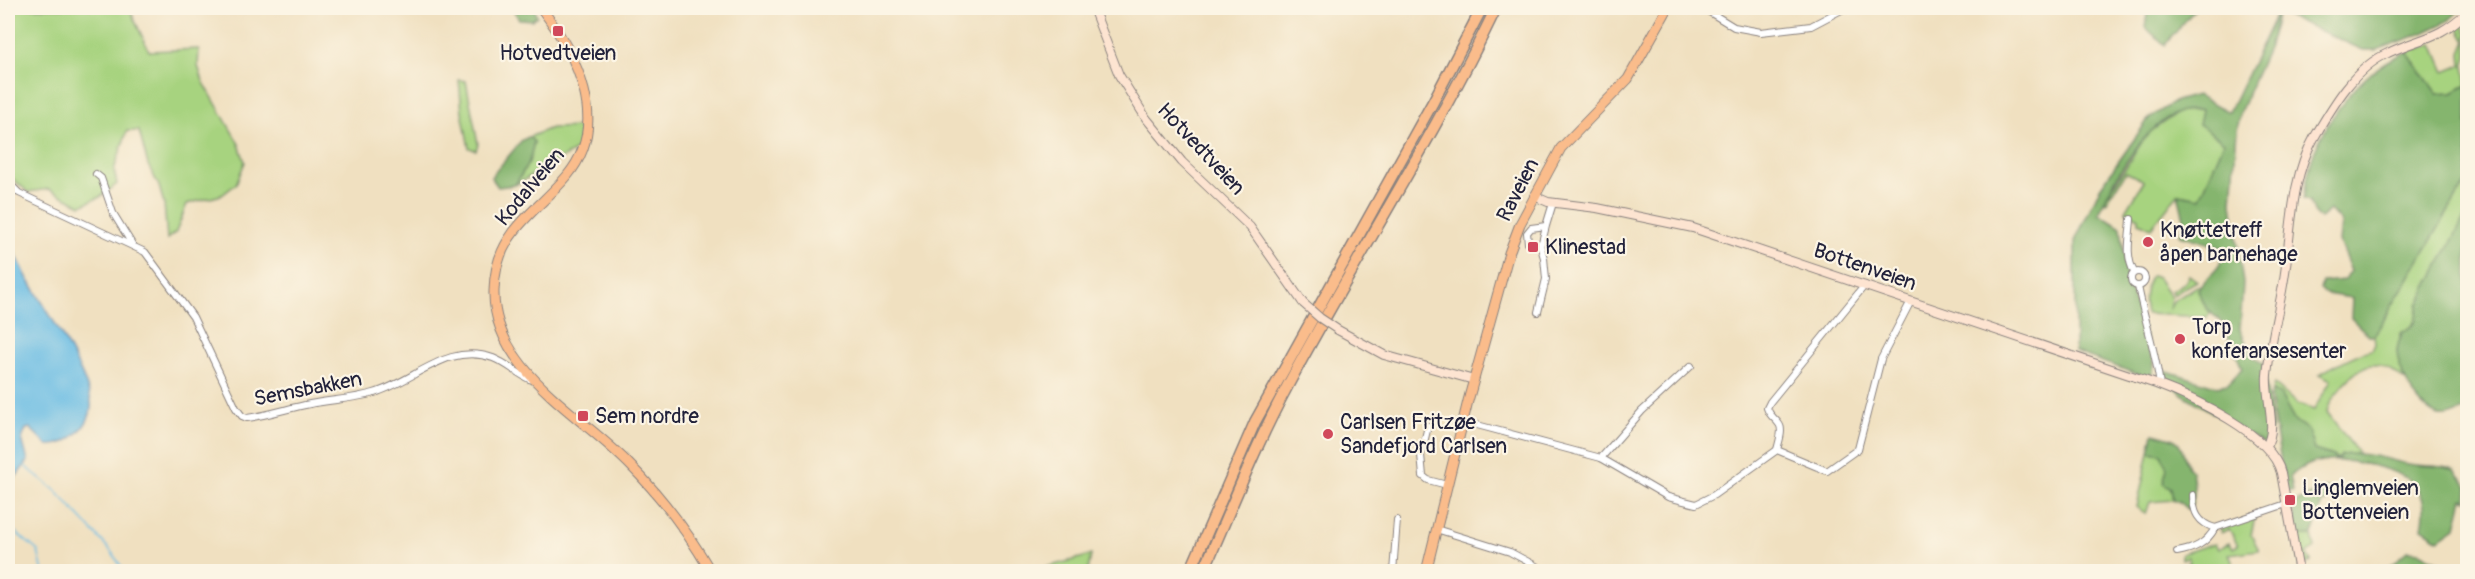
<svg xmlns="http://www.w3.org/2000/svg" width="2475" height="579" viewBox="0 0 2475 579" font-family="Pangolin,sans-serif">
<rect width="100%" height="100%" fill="#fcf5e5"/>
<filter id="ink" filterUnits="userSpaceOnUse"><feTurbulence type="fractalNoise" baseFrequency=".0167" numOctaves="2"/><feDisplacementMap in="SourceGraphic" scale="12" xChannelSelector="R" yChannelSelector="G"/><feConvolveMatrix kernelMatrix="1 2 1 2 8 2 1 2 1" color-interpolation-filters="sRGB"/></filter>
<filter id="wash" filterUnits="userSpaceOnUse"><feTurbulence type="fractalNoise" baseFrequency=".008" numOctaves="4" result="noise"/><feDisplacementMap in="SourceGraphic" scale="24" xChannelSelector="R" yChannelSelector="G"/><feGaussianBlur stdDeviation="1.35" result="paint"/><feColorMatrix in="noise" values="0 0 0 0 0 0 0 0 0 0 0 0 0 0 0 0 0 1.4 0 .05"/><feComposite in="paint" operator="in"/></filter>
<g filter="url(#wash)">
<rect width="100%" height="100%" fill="#f0e0c0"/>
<!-- green -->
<g fill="#a7d37f" stroke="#647a5d" stroke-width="1.5">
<path d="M8 8H129L149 51 199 49 198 66 203 81 239 144 245 162 236 184 222 195 187 204 176 232 167 239 164 204 159 186 148 165 139 131H127L114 170 117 184 100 197 81 205 49 189 28 192 8 175Z"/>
<path d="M2462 23 2467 33V57L2464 66 2467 85 2453 93 2437 94 2407 52 2433 44 2445 72 2462 65 2461 53 2466 41 2458 26Z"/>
<path d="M459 80 466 81 478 144 476 150 469 148 462 112Z"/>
<path d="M2203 110 2199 124 2224 142 2200 198 2178 194 2151 228 2139 222V218L2126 211 2144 181 2126 172 2106 203 2104 201 2147 134 2180 111Z"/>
<path d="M582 127 578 149 515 185 529 162 534 142 529 137 551 128Z"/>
<path d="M2467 180V213L2418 305C2417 321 2415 325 2401 333L2397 350 2405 380C2395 373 2383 363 2371 365 2357 366 2330 397 2327 412L2358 453 2335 459 2333 456 2314 450 2308 430 2295 421 2280 394 2272 391 2274 384 2297 404 2314 410 2331 380 2319 374C2331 368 2361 350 2372 350L2375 344 2374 336Z"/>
<path d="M2151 275 2157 277 2171 297 2169 310 2173 301 2197 286H2200L2198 290 2206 308 2211 313 2207 317 2146 314C2143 299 2144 288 2151 275Z"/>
<path d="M2189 275 2197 281 2173 295 2171 291 2186 282Z"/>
<path d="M2149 452 2161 454 2167 468 2173 500 2150 502 2146 514 2137 507Z"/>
<path d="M2255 517 2251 535 2259 550 2229 554 2236 571H2184L2182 565 2190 563 2188 557 2181 559V554L2215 543 2218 549 2229 543 2233 548 2238 545 2229 529 2221 533V527Z"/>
<path d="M2295 536H2312L2315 548 2306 554 2311 562 2301 566Z"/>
<path d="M1091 555 1088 571H1047V567Z"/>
</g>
<!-- forest -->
<g fill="#85b56e" stroke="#546c54" stroke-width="1.5">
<path d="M512 8H534L537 16 532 20 519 19Z"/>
<path d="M2148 8H2196L2165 45 2145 27Z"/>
<path d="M2279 8H2462L2448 21 2423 33 2377 50H2363L2278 12 2269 46 2241 110 2237 130 2232 203 2243 283 2240 330 2252 356 2263 364 2272 427 2265 445 2182 394 2164 376V370L2215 386 2228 384 2242 368 2223 324 2206 308 2198 290C2208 272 2226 271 2221 247L2180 235 2184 219 2178 194 2200 198 2224 142 2199 124 2202 110C2195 110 2185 109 2179 112 2143 127 2114 178 2099 213L2121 227 2126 277 2154 362 2153 373 2145 377 2075 352V241L2100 188 2149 118 2176 101 2197 95 2229 112Z"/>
<path d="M2407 52 2437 94 2453 93 2467 85V180L2374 336H2369L2351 318 2352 298 2326 294 2320 290 2322 282 2345 280 2351 271 2339 242 2341 222 2330 210 2320 218 2316 216 2309 201 2303 199C2306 184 2309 167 2314 153 2330 112 2366 67 2407 52Z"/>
<path d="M529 137 534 142 529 162 515 185 498 187 491 177 522 140Z"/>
<path d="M2467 213V408C2458 412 2446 419 2436 415 2417 407 2398 371 2397 352 2397 346 2400 339 2402 333 2415 325 2417 321 2418 305Z"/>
<path d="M2272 391 2280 394 2295 421 2308 430 2314 450 2333 456 2335 459H2339L2341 455C2368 451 2383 459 2408 464 2424 467 2440 464 2455 470L2468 486 2467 500 2463 498 2456 527 2439 539 2422 528C2425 513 2426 498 2415 485 2399 466 2332 455 2310 464 2303 466 2296 472 2290 476L2293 491H2286L2270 397Z"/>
<path d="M2153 433C2183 440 2179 440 2188 468L2192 471C2194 482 2197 502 2188 510L2178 501 2173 500 2171 488 2163 483 2167 468 2161 454 2149 452Z"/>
<path d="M2326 488H2332L2327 502H2322L2312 536H2295L2294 503Z"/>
<path d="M2407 551 2420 552 2455 571H2384Z"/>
</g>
<!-- water -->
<path fill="#68bce4" stroke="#456f90" stroke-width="1.5" d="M8 243C17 254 21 266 28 279 45 307 87 372 91 402 93 425 68 447 47 445L30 428 26 429 22 439 28 461 8 487Z"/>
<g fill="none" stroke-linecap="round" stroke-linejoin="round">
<!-- stream -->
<g stroke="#68bce4" stroke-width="1.5">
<path d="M25 466 56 491 110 550 125 572"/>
<path d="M8 526 38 551 43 572"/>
</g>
</g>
</g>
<g filter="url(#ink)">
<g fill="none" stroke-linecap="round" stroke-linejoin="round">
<!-- street casing -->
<g stroke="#89817e" stroke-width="8">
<g id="street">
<path d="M1703 8 1734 27 1761 32 1811 26 1845 8"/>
<path d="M96 174 101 178 113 213 132 244"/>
<path d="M8 182 19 193 145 252 193 317 236 408 242 416 247 418C269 415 289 408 310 404 331 400 353 399 374 393 415 381 447 342 493 358 506 363 517 373 529 379L534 380"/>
<path d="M2131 219C2130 237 2125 256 2134 272"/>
<path d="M1546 226 1542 242 1538 245 1528 243 1527 233 1531 228 1546 226 1553 203"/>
<circle cx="2138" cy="279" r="7"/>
<path d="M2138 286C2144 319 2156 352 2160 386"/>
<path d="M1538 312 1546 279 1544 258 1540 244"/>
<path d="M1462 421 1601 458 1668 497 1696 504 1714 495 1777 450 1827 471 1858 449 1881 359 1911 301"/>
<path d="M1428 426 1421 455 1423 476 1428 480 1447 485"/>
<path d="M1777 450C1778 444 1784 430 1779 424 1775 418 1770 417 1767 408L1770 402 1865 285"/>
<path d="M1601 458 1642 411 1691 366"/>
<path d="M2193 495C2193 512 2198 523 2215 528"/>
<path d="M2215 528 2286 504"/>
<path d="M1436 529 1510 552 1547 572"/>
<path d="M2177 552C2194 549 2206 544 2215 528"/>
<path d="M1393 572 1397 520"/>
</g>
</g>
<!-- secondary casing -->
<g stroke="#89817e" stroke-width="10">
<g id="secondary">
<path d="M1093 8 1119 75 1146 118 1182 162 1250 227 1303 303"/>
<path d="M1534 196 1548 202 1597 208 1693 228 2156 384C2191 397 2272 434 2281 473L2299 572"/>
<path d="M1338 330 1384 355 1474 380"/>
<path d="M2266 446C2278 429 2265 398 2267 375 2270 344 2278 315 2283 285 2292 237 2289 182 2314 138 2332 107 2354 68 2388 53 2422 37 2438 40 2468 11"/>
</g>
</g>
<!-- primary casing -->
<g stroke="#89817e" stroke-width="11">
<g id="primary">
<path d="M541 8C577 55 611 124 567 176 534 215 495 232 494 291 492 369 581 414 629 464 661 496 688 532 711 572"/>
<path d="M1426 572 1468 401 1509 253 1520 224 1561 148 1628 79 1668 8"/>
</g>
</g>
<!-- highway casing -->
<g stroke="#89817e" stroke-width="13">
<g id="highway">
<path d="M1190 572 1255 422 1433 102 1482 8"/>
<path d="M1203 572C1231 509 1255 446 1288 385 1355 259 1434 138 1496 8"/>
</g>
</g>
<!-- street -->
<use href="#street" stroke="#fff" stroke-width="6"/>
<!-- secondary -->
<use href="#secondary" stroke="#fde4d1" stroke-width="8"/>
<!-- primary -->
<use href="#primary" stroke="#fabc8b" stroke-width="9"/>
<!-- highway -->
<use href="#highway" stroke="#fabc8b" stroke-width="10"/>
<!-- secondary-bridge casing -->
<g stroke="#89817e" stroke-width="10" stroke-linecap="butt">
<path id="secondary-bridge" d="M1303 303 1320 318 1338 330"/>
</g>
<!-- secondary-bridge -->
<use href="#secondary-bridge" stroke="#fde4d1" stroke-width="8"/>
</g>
</g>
<!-- markers -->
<g fill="#d1495b" stroke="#fcf5e5" stroke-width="2">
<rect x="552" y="25" width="12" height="12" rx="3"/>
<circle cx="2148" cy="242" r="6"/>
<rect x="1527" y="241" width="12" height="12" rx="3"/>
<circle cx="2180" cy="339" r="6"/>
<rect x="577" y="410" width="12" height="12" rx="3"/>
<circle cx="1328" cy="434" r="6"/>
<rect x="2284" y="494" width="12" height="12" rx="3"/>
</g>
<g text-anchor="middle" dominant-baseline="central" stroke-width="4.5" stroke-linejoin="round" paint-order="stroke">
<!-- poi labels -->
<g font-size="21" fill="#22223b" stroke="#fcf5e5" text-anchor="start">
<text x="558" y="53" text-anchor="middle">Hotvedtveien</text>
<text x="2160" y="230">Knøttetreff<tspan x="2160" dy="24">åpen barnehage</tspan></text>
<text x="1545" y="247">Klinestad</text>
<text x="2192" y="327">Torp<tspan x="2192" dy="24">konferansesenter</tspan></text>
<text x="595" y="416">Sem nordre</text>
<text x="1340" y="422">Carlsen Fritzøe<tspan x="1340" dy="24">Sandefjord Carlsen</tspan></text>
<text x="2302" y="488">Linglemveien<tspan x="2302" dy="24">Bottenveien</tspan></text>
</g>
<!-- street labels -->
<g font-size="21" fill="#22223b" stroke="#fcf5e5">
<text transform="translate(1201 149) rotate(47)">Hotvedtveien</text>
<text transform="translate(530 187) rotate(-50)">Kodalveien</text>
<text transform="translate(1518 190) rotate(-63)">Raveien</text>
<text transform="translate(1865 267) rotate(19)">Bottenveien</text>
<text transform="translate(308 389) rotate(-11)">Semsbakken</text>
</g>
</g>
<!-- margin -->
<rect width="2475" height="579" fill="none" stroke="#fcf5e5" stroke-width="30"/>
</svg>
